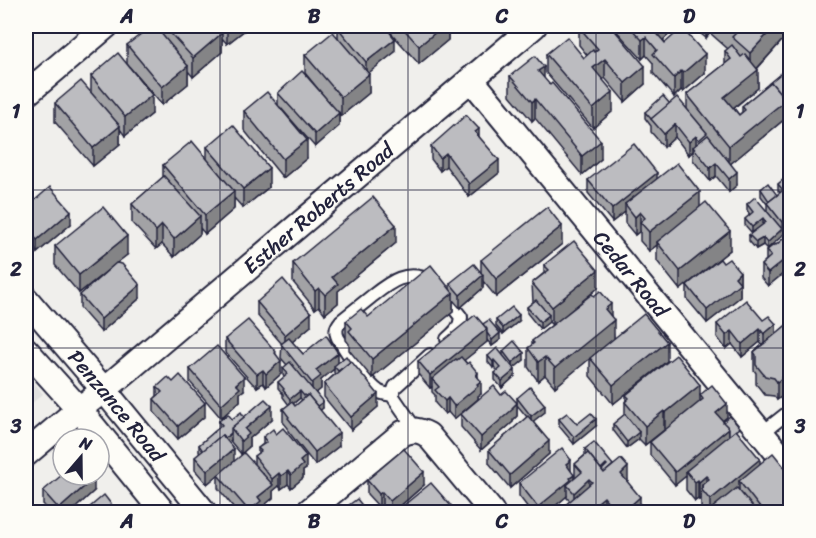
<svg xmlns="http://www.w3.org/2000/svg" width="816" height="538" viewBox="0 0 816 538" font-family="Sriracha,sans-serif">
<rect width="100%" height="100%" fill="#f0efec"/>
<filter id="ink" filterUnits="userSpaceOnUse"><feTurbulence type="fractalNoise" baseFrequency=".0167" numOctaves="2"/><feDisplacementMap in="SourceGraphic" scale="12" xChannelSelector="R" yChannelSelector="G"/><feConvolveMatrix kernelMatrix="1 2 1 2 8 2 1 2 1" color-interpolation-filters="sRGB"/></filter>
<g filter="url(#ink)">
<!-- built -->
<path fill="#e0e0df" d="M26 372 43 394 26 408Z"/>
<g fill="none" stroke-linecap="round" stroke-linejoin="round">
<!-- service casing -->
<g stroke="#22223b" stroke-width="16">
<g id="service">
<path d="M444 296 461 317C460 328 455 332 447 339"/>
<path d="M392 395 395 387 430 355"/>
<path d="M416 430 392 395C387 394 382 394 378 391 364 381 348 353 338 338 335 331 336 327 341 321 351 313 361 305 371 297 390 282 405 269 431 281"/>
<path d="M762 433 790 411"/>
</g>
</g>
<!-- minor casing -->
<g stroke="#22223b" stroke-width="28">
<g id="minor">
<path id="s1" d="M471 79 790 468"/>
<path d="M26 94 106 26"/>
<path id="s2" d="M26 299 104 390 204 512"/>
<path d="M26 350 79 409 163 512"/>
<path id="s3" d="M26 454 79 409 104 390 534 26"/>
<path d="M308 512 403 433C414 429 419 430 428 435L492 512"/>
</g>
</g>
<!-- service -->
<use href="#service" stroke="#fdfcf7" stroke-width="12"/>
<!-- minor -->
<use href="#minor" stroke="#fdfcf7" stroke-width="24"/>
</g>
<!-- wall -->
<g fill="#a2a2a5" stroke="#22223b" stroke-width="1.5" fill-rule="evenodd">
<path d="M156 26H250L227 44 222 38V52L193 77 188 71V84L162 105 127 64V45L156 27Z"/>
<path d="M385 26H448V40L419 64Z"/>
<path d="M612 26H672V32L663 40 705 73 683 92 681 90 674 97 653 73V63L646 55 642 59Z"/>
<path d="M691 26H790L788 31V34L757 69 758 88 734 108 739 115 742 112V106L790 66V109L786 113V118L730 164 737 185 729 192 716 176 710 181 693 160V151L689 155 675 137 664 147 651 132V126L645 118V112L670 104 687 109V94L725 64V51L728 49 710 33 706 38Z"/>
<path d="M579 27 645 84 625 102 605 78 602 79 613 111 593 128 546 73V54L584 58 587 55 579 45Z"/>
<path d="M338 28 395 52 368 73 369 93 341 116 339 113V126L315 147 280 107 307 158 283 178 244 130V111L278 106V93L327 100 305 73V55L338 38Z"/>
<path d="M91 76 152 114 125 136 120 129V144L93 166 55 122V103L91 92Z"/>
<path d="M510 76 544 79 601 159 582 175 535 118 532 121 510 95Z"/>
<path d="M479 137 499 173 469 197 446 166 440 171 431 159V146Z"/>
<path d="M207 147 269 187 243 208 234 198V209L205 234 200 228V234L174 257 162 244 156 249 132 223V204L163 177V165L207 159Z"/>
<path d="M790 167V228L782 235V236L767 249 763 245 756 249 749 241V235L752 233 745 225V219L750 215 747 210V204L767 211V204L761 196V189L777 195 780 192 778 191V184L785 178V172Z"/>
<path d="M657 179 700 207 730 250 680 290 657 261V245L649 251 640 241V231L635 235 625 223V212L612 222 588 193V180Z"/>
<path d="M26 208 71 224 37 253 26 240Z"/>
<path d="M790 233V268L768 286 761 278V265L766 260V251L776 245Z"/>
<path d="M396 243 338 291V303L325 314 319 306 315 309 293 282V263Z"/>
<path d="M562 244 496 297 483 281V288L460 308 453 300V312L372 378 349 350V344L346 340V321L368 317 450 289V283L481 273V260Z"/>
<path d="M55 246 127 255 116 263 140 298 101 332 80 308V295L115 265 79 293 55 265Z"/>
<path d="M723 263 740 272V297L707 323 687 299V285Z"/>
<path d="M544 265 598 288 572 309 611 316 614 338 667 361 613 404 590 376V358L555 387 545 375 538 381 528 367V348L532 345V341L552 325 549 322 540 329 527 313V307L533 302 532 283 544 273Z"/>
<path d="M257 302 311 326 292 342 303 354 338 363 378 407 351 430 324 397V384L335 374 334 373V369L321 380V389L316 393 323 408 320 410 339 446 315 465 288 431V428L283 422V409L289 405 283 397V394L278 388V382L284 377 283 375V368L287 365 281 358 282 344 257 315ZM300 398 302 400 295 406 293 404Z"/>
<path d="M496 320 519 321 503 334 496 326Z"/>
<path d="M763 320 776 334 790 322V390L777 400 774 396 765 395 756 384V373L754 370V352L762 345 760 342 742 357 732 344 726 349 717 337V324Z"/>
<path d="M483 324 500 340 492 346 487 340V342L464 360 478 377 481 394 478 396V399L454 419 448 412 445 414 435 403V395L432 392V387L430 388 418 374V361Z"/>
<path d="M225 339 276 354 281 374 266 387 263 383 257 387 254 384H253L225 352Z"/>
<path d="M503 351 524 360 514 368 515 376 502 388 495 380V373L498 371 494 367 493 368 488 362V356L503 354Z"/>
<path d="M190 369 244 390 240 393V401L221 418 190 382Z"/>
<path d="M157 387 205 416 178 439 154 412V399L157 396Z"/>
<path d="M700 394 727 417 722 421 740 435 760 464 790 513H705L701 508V499L699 500 698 499 695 501 686 490V476L675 485 650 455V442L664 430 645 445 639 439 627 448 613 430V424L625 414V402L626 400V395Z"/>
<path d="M501 395 517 403V398L545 412 533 421 549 454 510 488 489 463V450L527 417 517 405V416L513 420V422L481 450 461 427V414Z"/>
<path d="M790 414V443L788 440V417Z"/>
<path d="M244 417 272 419 249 439V447L241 454 231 442V440L228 442 234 462 254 464V456L258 453V448L263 444V437L306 469 303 471V478L291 488 288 484 281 489 279 486 273 491V498L261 508V513H238L218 488V475L207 484 195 470V457L200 453 199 452V445L219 428V421Z"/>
<path d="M559 419 577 424 596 426 574 444 559 426Z"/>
<path d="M585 449 613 465 628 480 627 482 644 513H606L604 510 602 513H556L570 501 567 498V496L547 513H532L519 496V483L571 471 574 479 576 478 575 477V464L585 455Z"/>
<path d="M367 480 424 485 392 513H389L382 505 379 507 367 494Z"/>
<path d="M43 491H94L70 513H51L43 504Z"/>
</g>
<!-- shaded-wall -->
<g fill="#848486" stroke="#22223b" stroke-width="1.5">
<path d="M234 26H250L227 44V31Z"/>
<path d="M443 26H448V40L419 64V46Z"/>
<path d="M658 26H672V32L655 47 654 30Z"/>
<path d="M706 26H710V33L706 38Z"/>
<path d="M775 26H790V28L788 31V34L751 75 758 70V88L724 115V97L750 76V53Z"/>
<path d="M222 33V52L193 77V58Z"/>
<path d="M646 37V55L642 59V40Z"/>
<path d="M395 39V52L366 75V62Z"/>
<path d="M705 54V73L683 92V73Z"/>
<path d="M605 59V78L593 87V68Z"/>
<path d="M188 66V84L162 105V87Z"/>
<path d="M645 66V84L625 102V83Z"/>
<path d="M544 67V85L538 71Z"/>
<path d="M681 71V90L674 97V78Z"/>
<path d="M369 74V93L341 116V97Z"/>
<path d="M613 92V111L593 128V109Z"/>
<path d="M152 95V114L125 136V117Z"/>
<path d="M790 96V109L786 113V118L729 165V146Z"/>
<path d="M535 99V118L532 121V102Z"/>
<path d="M339 113V126L315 147V134Z"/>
<path d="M675 124V137L664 147V134Z"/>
<path d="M120 126V144L93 166V148Z"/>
<path d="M479 129V142L475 132Z"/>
<path d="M696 136V149L693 147V151L689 155V142Z"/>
<path d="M307 140V158L283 178V159Z"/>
<path d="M601 141V159L582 175V156Z"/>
<path d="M446 153V166L440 171V158Z"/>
<path d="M499 160V173L469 197V184Z"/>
<path d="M716 163V176L710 181V168Z"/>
<path d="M269 168V187L243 208V189Z"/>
<path d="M737 172V185L729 192V179Z"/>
<path d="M657 173V186L625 204V212L612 222V209Z"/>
<path d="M234 191V209L205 234V215Z"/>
<path d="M700 192V211L657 242V245L649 251V232Z"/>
<path d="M71 211V224L37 253V240Z"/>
<path d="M640 212V231L635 235V217Z"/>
<path d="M790 214V227L782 235V236L767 249V243L782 229V222Z"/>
<path d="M200 216V234L174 257V239Z"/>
<path d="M763 218V225L752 233V227Z"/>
<path d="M162 225V244L156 249V231Z"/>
<path d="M396 225V243L338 291V303L325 314V295L332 277Z"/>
<path d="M562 226V244L496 297V279Z"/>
<path d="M730 231V250L680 290V271Z"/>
<path d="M127 236V255L79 293V275Z"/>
<path d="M763 238V245L756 249V242Z"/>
<path d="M790 255V268L768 286V273Z"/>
<path d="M598 270V288L552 326V307Z"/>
<path d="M740 272V297L707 323V310L735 277Z"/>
<path d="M483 275V288L460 308V295Z"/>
<path d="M140 285V298L101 332V319Z"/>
<path d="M319 288V306L315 309V291Z"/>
<path d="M453 293V312L372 378V359Z"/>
<path d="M611 304V323L614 320V339L555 387V368L605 309Z"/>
<path d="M311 313V326L285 348V335Z"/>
<path d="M519 315V321L503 334V328Z"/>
<path d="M549 315V322L540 329V322Z"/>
<path d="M776 324V337L764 347V334Z"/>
<path d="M487 329V342L436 383 432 379V387L430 388V375Z"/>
<path d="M760 329V342L742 357V344Z"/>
<path d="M732 331V344L726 349V335Z"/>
<path d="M500 333V340L492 346V340Z"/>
<path d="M667 342V361L613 404V385Z"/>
<path d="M338 353V366H334V369L321 380V389L312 396V383L316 370Z"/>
<path d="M524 353V360L512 370V363Z"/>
<path d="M545 357V375L538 381V362Z"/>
<path d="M494 360V367L493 368V362Z"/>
<path d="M281 361V374L266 387V374Z"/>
<path d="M263 370V383L257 387V374Z"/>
<path d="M515 370V376L502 388V381Z"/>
<path d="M790 371V390L777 400V382Z"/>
<path d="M478 373V383L481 381V394L478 396V399L454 419V406Z"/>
<path d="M244 377V390L240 393V401L221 418V405L236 384Z"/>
<path d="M700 385V404L665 432V413Z"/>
<path d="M300 391V398L290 406V399Z"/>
<path d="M378 394V407L351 430V417Z"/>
<path d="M448 398V412L445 414V401Z"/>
<path d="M323 402V408L316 414V408Z"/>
<path d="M205 403V416L178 439V426Z"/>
<path d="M517 403V416L513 420V422L481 450V437Z"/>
<path d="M727 404V417L716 426V413Z"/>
<path d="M545 405V412L531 423V416Z"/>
<path d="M272 406V419L249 439V447L241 454V441L245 429Z"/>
<path d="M664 411V430L645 445V426Z"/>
<path d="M596 419V426L574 444V437Z"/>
<path d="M729 428V441L686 471V476L675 485V472Z"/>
<path d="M639 432V439L627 448V442Z"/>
<path d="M231 433V440L206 461V454Z"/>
<path d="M339 433V446L315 465V452Z"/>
<path d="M549 441V454L510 488V475Z"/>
<path d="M234 449V462L207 484V471Z"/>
<path d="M306 456V469L303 471V478L291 488V475L300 461Z"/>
<path d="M760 459V478L739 481V496L710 513V500Z"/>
<path d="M571 460V473L566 464Z"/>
<path d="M628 467V480L621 487V474Z"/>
<path d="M288 471V484L281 489V476Z"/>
<path d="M424 472V485L392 513H390V501Z"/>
<path d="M279 473V486L273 491V498L261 508V513H249L258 497 272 486V479Z"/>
<path d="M574 475V488L567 485V496L547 513H538V507Z"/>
<path d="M706 476V494L702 485 701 499 699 500V482Z"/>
<path d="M94 478V491L70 513H59V509Z"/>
<path d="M589 479V492L574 506V493Z"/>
<path d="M698 480V499L695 501V482Z"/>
<path d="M382 492V505L379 507V494Z"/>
<path d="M604 497V510L602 513H593V506Z"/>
<path d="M640 497V510L632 513H622Z"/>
<path d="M451 506V513H443Z"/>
</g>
<!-- building -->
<g fill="#bcbcc0" stroke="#22223b" stroke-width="1.5">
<path d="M151 26H155L188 66 162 87 127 45Z"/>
<path d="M164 26H215L222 33 193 58Z"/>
<path d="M222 26H234L227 31Z"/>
<path d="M341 26H385L395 39 366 62 338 28Z"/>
<path d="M401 26H443L419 46Z"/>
<path d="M580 26H611L645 66 625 83 605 59 593 68 613 92 593 109 546 54 567 37 584 58 593 50 594 52 598 49 579 27Z"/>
<path d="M629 26H658L654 30 665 43 682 28 705 54 683 73 681 71 674 78 653 54 657 50 646 37 642 40Z"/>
<path d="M728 26H775L750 53 732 37 736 33Z"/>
<path d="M333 32 369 74 341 97 305 55Z"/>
<path d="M732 45 741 57 745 54 758 70 724 97 739 115 745 110 742 106 771 82 786 100 729 146 687 94 731 59 725 51Z"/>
<path d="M118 53 152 95 125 117 91 76Z"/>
<path d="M535 56 544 67 538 71 550 85 552 83 601 141 582 156 535 99 532 102 510 76Z"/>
<path d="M790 66V96L786 100 771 82 768 84Z"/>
<path d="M302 71 339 113 315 134 278 93Z"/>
<path d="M81 81 120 126 93 148 55 103Z"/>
<path d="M267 92 307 140 283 159 244 111Z"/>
<path d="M663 96 670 104 651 119 652 120 645 112Z"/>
<path d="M677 97 707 133 699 140 696 136 689 142 675 124 664 134 651 119Z"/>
<path d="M466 115 479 129 475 132 499 160 469 184 446 153 440 158 431 146Z"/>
<path d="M233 125 269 168 243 189 207 147Z"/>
<path d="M708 135 737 172 729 179 716 163 710 168 693 147Z"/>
<path d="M192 141 234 191 205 215 163 165Z"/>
<path d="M634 144 657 173 612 209 588 180Z"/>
<path d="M677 163 700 192 649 232 640 222 645 218 640 212 635 217 625 204Z"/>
<path d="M790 167V180L784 186V189L783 190 778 184 788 176 785 172Z"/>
<path d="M164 176 200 216 174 239 162 225 156 231 132 204Z"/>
<path d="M790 180V214L782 222 767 203 786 188 784 186Z"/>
<path d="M768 183 777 195 769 201 761 189Z"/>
<path d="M50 187 71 211 37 240 26 227V208Z"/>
<path d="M373 197 396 225 332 277 338 284 325 295 319 288 315 291 293 263Z"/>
<path d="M755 197 782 229 767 243 763 238 756 242 749 235 766 222 763 218 752 227 745 219 753 212 747 204Z"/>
<path d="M706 202 730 231 680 271 657 242Z"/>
<path d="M103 207 127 236 79 275 55 246Z"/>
<path d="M547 207 562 226 496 279 481 260Z"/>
<path d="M790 233V255L768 273 761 265 771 256 766 251 775 244 776 245Z"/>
<path d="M574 241 598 270 552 307 532 283 549 270 544 265Z"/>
<path d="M720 259 723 263 729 259 740 272 735 277 740 283 707 310 687 285Z"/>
<path d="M116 263 122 264 140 285 101 319 80 295Z"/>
<path d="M474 264 483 275 460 295 450 283Z"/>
<path d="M431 265 453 293 372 359 349 331 352 328 346 321 361 309 368 317Z"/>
<path d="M283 279 311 313 285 335 257 302Z"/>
<path d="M600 291 611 304 605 309 614 320 555 368 545 357 538 362 528 348 534 343 532 341 592 294 594 296Z"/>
<path d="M536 300 549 315 540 322 527 307Z"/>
<path d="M746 300 763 320 769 316 776 324 764 334 760 329 742 344 732 331 726 335 717 324Z"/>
<path d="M512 307 519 315 503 328 496 320Z"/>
<path d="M644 314 667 342 613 385 590 358Z"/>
<path d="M475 315 487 329 430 375 418 361Z"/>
<path d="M248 320 276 352 275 353 281 361 266 374 263 370 257 374 254 371H253L225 339Z"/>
<path d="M489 320 500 333 492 340 487 333V329L483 324Z"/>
<path d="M790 322V371L777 382 774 378 765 376 756 365V355L754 352Z"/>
<path d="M326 335 338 353 316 370 321 376 312 383 281 344 289 338 303 354Z"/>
<path d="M514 341 524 353 512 363 503 351Z"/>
<path d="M217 346 244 377 236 384 240 388 221 405 190 369Z"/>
<path d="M497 348 515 370 502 381 495 373 501 368 494 360 493 362 488 356Z"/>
<path d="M676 355 700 385 665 413 664 411 645 426 625 402 629 398 626 395Z"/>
<path d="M346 356 350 362 338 371 334 366Z"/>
<path d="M461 357 467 364 469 362 478 373 476 375 481 381 477 384 478 386 454 406 448 398 445 401 435 390 439 387 432 379 456 359 457 360Z"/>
<path d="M351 361 378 394 351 417 324 384Z"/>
<path d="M290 362 323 402 317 406 308 395 307 397 305 395 304 396 300 391 290 399 283 390 284 389 278 382 288 374 283 368Z"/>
<path d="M180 375 205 403 178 426 154 399 162 392 157 387 168 377 173 382Z"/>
<path d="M712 385 727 404 716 413 729 428 675 472 650 442 703 399 700 395Z"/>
<path d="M494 386 501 395 506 391 517 403 512 408 513 409 481 437 461 414Z"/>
<path d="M530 387 545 405 531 416 517 398Z"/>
<path d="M308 395 339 433 315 452 288 418 289 417 283 409 292 402 295 406Z"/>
<path d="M265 399 272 406 245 429 249 434 241 441 231 428Z"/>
<path d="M241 412 244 417 231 428V433L225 438 222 435 203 451 199 445 222 425 219 421 228 414 232 419Z"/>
<path d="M567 413 577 424 591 413 596 419 574 437 559 419Z"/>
<path d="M625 414 639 432 627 442 613 424Z"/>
<path d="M528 416 549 441 510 475 489 450Z"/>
<path d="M730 416 740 428 729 436V428L723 422Z"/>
<path d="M283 428 306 456 300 461 303 465 291 475 288 471 281 476 279 473 272 479 254 456 261 451 258 448 267 442 263 437 273 429 276 434Z"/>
<path d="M736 430 760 459 710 500 701 489 703 487 702 485 709 479 706 476 699 482 698 480 695 482 686 471Z"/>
<path d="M222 435 234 449 207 471 195 457Z"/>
<path d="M594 442 613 465 604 473 602 470 607 465 606 464 601 469 585 449Z"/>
<path d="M562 448 571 460 566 464 574 475 570 478 571 480 538 507 519 483Z"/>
<path d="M404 449 424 472 390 501 382 492 379 494 367 480Z"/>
<path d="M244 453 273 485 258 497 261 501 249 511 218 475Z"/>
<path d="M588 453 604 473 621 459 628 467 621 474 640 497 622 513H611L609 510 612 507 604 497 593 506 599 513H556L592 482 589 479 574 493 567 485 582 472 575 464Z"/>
<path d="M773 453 790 474V513H764L739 481Z"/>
<path d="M63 474V475H92L94 478 59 509 43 491Z"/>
<path d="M431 483 451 506 443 513H399L398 510Z"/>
<path d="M737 488 758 513H706Z"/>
<path d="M104 495 118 513H83Z"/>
<path d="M357 499 368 513H344L351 507 349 505Z"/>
<path d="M640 505 644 510 641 513H638L635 509Z"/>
<path d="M633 506 638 513H624Z"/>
</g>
</g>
<!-- grid -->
<path fill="none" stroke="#22223b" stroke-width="1.5" stroke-opacity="0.55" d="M220 26V512M408 26V512M596 26V512M26 190H790M26 348H790"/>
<g text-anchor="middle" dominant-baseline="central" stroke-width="4.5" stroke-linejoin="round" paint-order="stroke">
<!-- street labels -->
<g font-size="21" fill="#22223b" stroke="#fdfcf7">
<text stroke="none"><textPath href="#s3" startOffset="382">Esther Roberts Road</textPath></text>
<text stroke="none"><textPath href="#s1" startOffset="252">Cedar Road</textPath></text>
<text stroke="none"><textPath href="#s2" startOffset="140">Penzance Road</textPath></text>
</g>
</g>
<!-- margin -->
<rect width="816" height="538" fill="none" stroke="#fdfcf7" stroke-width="66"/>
<!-- north arrow -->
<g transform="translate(81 457) rotate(20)"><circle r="28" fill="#fdfcf7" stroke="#a5a5ac" stroke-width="1.5"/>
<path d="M0-4.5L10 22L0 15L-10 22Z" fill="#22223b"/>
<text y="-9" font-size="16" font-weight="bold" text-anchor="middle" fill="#22223b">N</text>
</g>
<rect x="33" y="33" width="750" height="472" fill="none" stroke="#22223b" stroke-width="2"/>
<g font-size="20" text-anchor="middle" font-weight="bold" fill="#22223b">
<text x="127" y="23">A</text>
<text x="314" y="23">B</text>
<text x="502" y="23">C</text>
<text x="689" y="23">D</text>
<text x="16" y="118">1</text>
<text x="800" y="118">1</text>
<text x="16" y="276">2</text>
<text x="800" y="276">2</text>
<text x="16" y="433">3</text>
<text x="800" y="433">3</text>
<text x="127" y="528">A</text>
<text x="314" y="528">B</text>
<text x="502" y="528">C</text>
<text x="689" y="528">D</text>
</g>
</svg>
